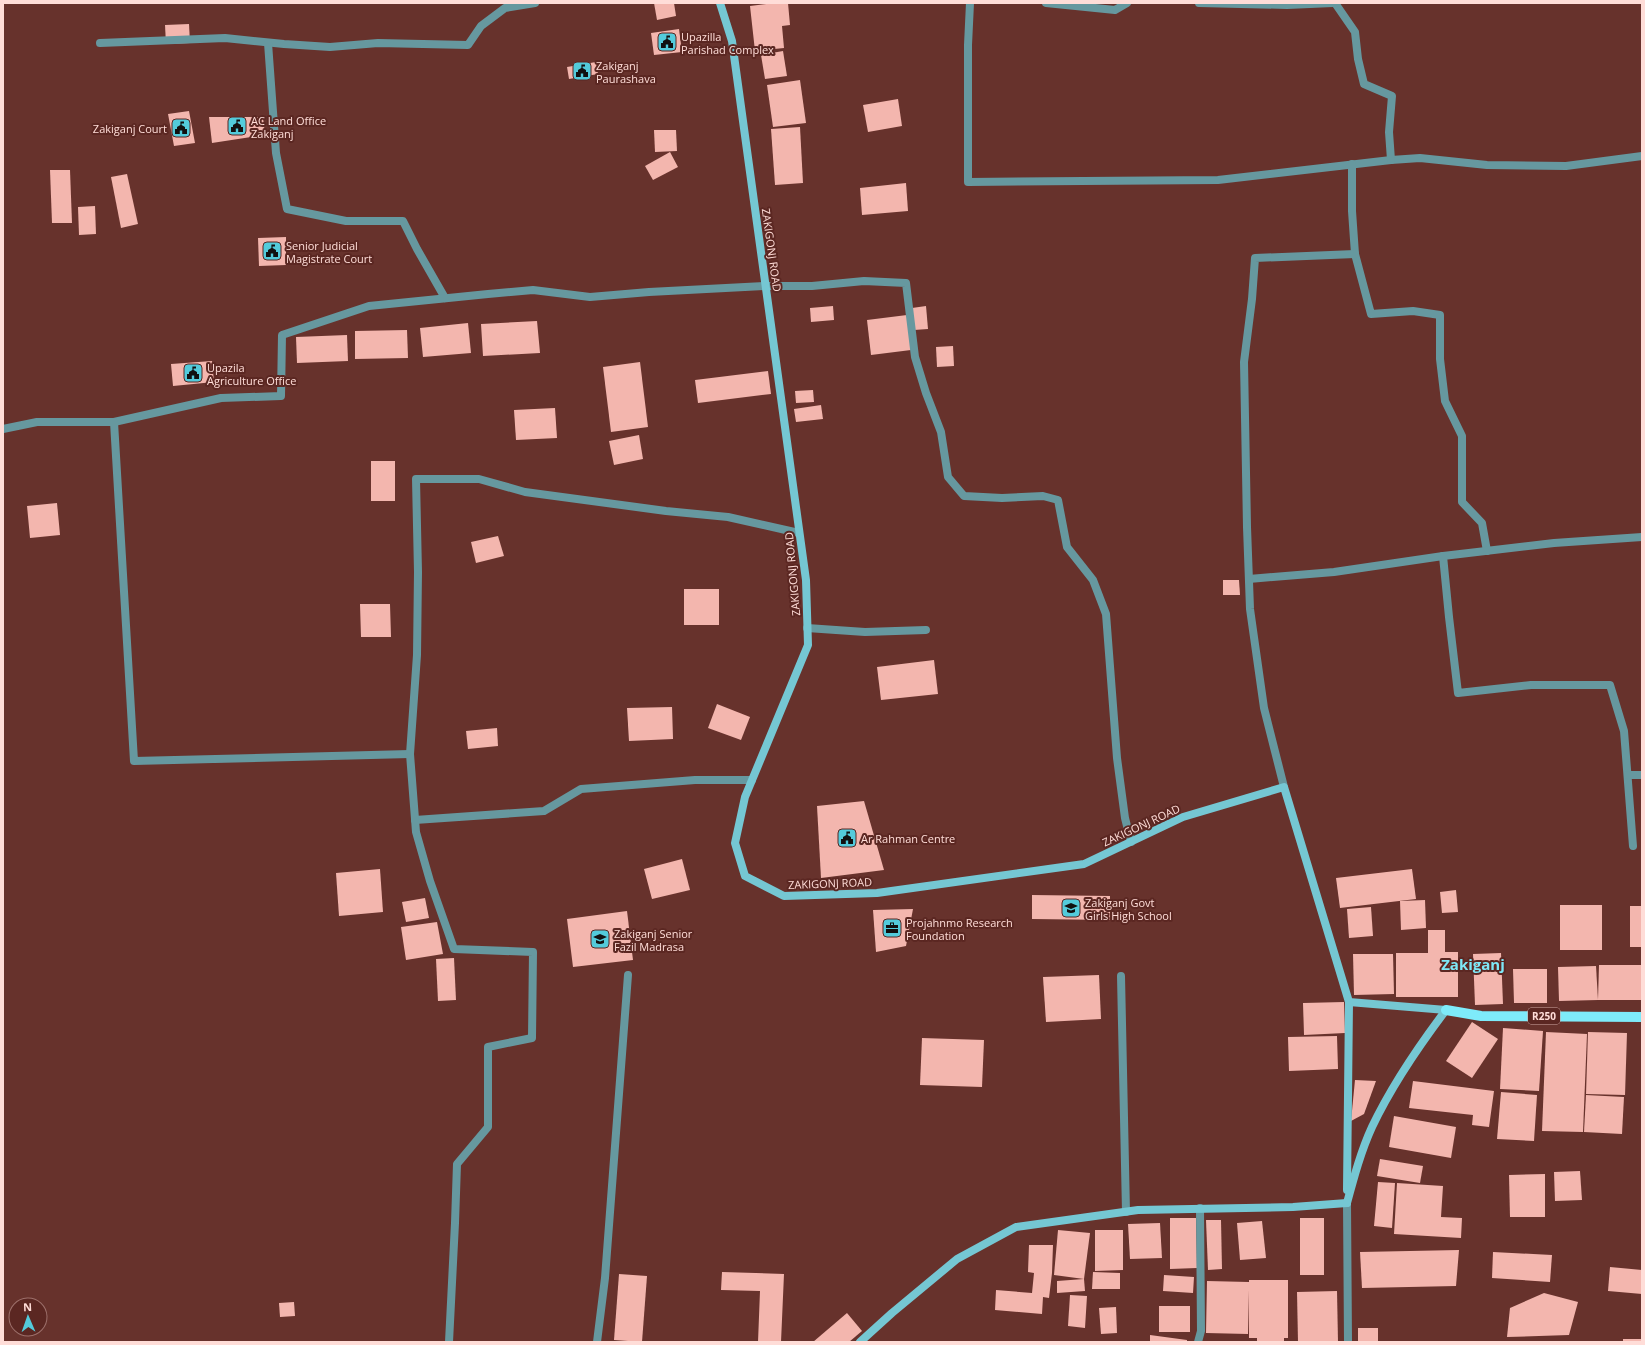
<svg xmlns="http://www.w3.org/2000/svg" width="1645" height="1345" viewBox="0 0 1645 1345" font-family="'Open Sans',sans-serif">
<rect width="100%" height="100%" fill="#67322c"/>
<!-- building -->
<g fill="#f3b6ae">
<path d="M654 3H674L676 16 657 20Z"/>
<path d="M775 3H788L790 25 782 26 784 48 755 51 750 6Z"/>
<path d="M189 24 190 43 166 44 165 25Z"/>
<path d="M679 29 682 52 654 55 651 33Z"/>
<path d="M783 51 787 76 765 79 761 55Z"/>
<path d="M596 62 598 74 569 79 567 67Z"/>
<path d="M800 80 806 123 773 127 767 85Z"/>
<path d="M898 99 902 126 868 132 863 105Z"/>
<path d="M189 111 195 143 174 146 168 114Z"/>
<path d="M209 117H263L265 135 212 143Z"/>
<path d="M800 127 803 183 775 185 771 129Z"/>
<path d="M654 130H676L677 151 655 152Z"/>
<path d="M670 152 678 167 653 180 645 166Z"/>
<path d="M50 170H70L72 223H52Z"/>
<path d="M127 174 138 224 121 228 111 177Z"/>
<path d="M906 183 908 211 862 215 860 188Z"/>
<path d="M95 206 96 234 79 235 78 207Z"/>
<path d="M286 237V265L259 266 258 238Z"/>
<path d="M833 306 834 320 811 322 810 308Z"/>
<path d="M926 306 928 329 914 330 912 308Z"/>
<path d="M907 315 911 350 871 355 867 320Z"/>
<path d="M537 321 540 353 483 356 481 324Z"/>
<path d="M468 323 471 353 423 357 420 328Z"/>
<path d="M407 330 408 358 355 359V331Z"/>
<path d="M347 335 348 361 297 363 296 337Z"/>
<path d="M953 346 954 366 937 367 936 347Z"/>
<path d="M212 361 214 382 173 386 171 364Z"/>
<path d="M640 362 648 427 611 432 603 367Z"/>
<path d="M768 371 771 394 698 403 695 380Z"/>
<path d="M813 390 814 402 796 403 795 391Z"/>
<path d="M821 405 823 419 796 422 794 409Z"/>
<path d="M555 408 557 438 516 440 514 410Z"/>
<path d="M639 435 643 459 614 465 609 441Z"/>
<rect x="371" y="461" width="24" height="40"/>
<path d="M57 503 60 535 30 538 27 506Z"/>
<path d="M498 536 504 556 476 563 471 542Z"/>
<path d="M1223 580H1239L1240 595H1223Z"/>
<rect x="684" y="589" width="35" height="36"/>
<path d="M360 604H390L391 637H361Z"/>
<path d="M934 660 938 694 881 700 877 667Z"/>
<path d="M717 704 750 717 741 740 708 728Z"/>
<path d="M672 707 673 739 629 741 627 708Z"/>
<path d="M497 728 498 746 468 749 466 731Z"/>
<path d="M864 801 884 870 821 878 817 806Z"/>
<path d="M682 859 690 890 652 899 644 869Z"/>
<path d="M380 869 383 912 339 916 336 873Z"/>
<path d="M1412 869 1416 899 1340 908 1336 878Z"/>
<path d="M1456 890 1458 912 1442 913 1440 892Z"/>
<path d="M1032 895 1110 896V920L1032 919Z"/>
<path d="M425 898 429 918 406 922 402 902Z"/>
<path d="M1425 900 1426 928 1401 930 1400 901Z"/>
<rect x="1560" y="905" width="42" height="45"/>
<rect x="1630" y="906" width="12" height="41"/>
<path d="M1371 907 1373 936 1349 938 1347 909Z"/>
<path d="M913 909 906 946 876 952 873 910Z"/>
<path d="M627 911 633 960 573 967 567 919Z"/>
<path d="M437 922 443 954 406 960 401 927Z"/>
<path d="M1428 930H1445V952H1458V997H1396V953H1428Z"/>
<path d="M1501 953 1503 1004 1475 1005 1473 954Z"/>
<path d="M1353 954H1393L1394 994 1354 995Z"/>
<path d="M454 958 456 1000 438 1001 436 959Z"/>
<path d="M1599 965H1642V1000H1598Z"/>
<path d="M1596 966 1598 1000 1559 1001 1558 967Z"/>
<path d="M1513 969H1547V1003H1514Z"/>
<path d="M1099 975 1101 1019 1046 1022 1043 977Z"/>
<path d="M1344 1002 1345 1033 1304 1035 1303 1003Z"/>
<path d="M1472 1022 1498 1039 1472 1078 1446 1061Z"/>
<path d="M1503 1028 1543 1031 1539 1091 1500 1089Z"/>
<path d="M1546 1032 1587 1034 1583 1132 1542 1131Z"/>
<path d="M1588 1032 1627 1033 1625 1095 1586 1094Z"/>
<path d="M1337 1036 1338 1069 1289 1071 1288 1037Z"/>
<path d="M922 1038 984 1040 982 1087 920 1085Z"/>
<path d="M1355 1080 1376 1081 1364 1114 1351 1121Z"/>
<path d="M1413 1081 1494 1091 1489 1127 1472 1125 1473 1115 1409 1108Z"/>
<path d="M1501 1092 1537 1095 1534 1141 1497 1139Z"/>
<path d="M1586 1095 1624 1097 1622 1134 1584 1132Z"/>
<path d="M1394 1116 1456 1127 1451 1158 1389 1147Z"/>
<path d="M1380 1159 1423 1166 1420 1183 1377 1176Z"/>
<path d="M1580 1171 1582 1200 1555 1201 1554 1172Z"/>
<path d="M1545 1174V1217H1510L1509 1175Z"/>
<path d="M1378 1182 1395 1183 1392 1228 1374 1226Z"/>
<path d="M1397 1183 1443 1186 1441 1217 1462 1218 1461 1238 1394 1234Z"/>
<path d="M1170 1218H1196L1197 1268 1170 1269Z"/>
<rect x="1300" y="1218" width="24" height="57"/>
<path d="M1206 1220H1221L1222 1269 1208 1270Z"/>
<path d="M1262 1221 1266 1258 1240 1260 1237 1223Z"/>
<path d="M1160 1223 1162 1258 1130 1259 1128 1224Z"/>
<path d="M1058 1230 1090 1233 1084 1279 1054 1275Z"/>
<path d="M1095 1230H1123V1270L1095 1271Z"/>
<path d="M1029 1245H1053L1052 1273 1049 1298 1043 1297 1042 1314 995 1310 996 1290 1032 1293 1034 1273 1028 1272Z"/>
<path d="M1459 1250 1456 1286 1362 1288 1360 1252Z"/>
<path d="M1493 1252 1552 1255 1550 1282 1492 1278Z"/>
<path d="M1610 1267 1642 1270V1294L1608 1291Z"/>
<path d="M722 1272 784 1274 781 1342H758L760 1291 721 1290Z"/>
<path d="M1093 1272 1120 1273V1289H1092Z"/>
<path d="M619 1274 647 1276 642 1342 614 1340Z"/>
<path d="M1164 1275 1194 1277 1193 1293 1163 1291Z"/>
<path d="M1084 1279 1085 1291 1057 1293V1281Z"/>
<path d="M1249 1280H1288V1338H1284V1342H1257V1338H1269H1249V1290L1248 1334 1206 1333 1207 1281 1249 1282Z"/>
<path d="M1337 1291 1338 1342H1298L1297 1292Z"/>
<path d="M1544 1293 1578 1302 1569 1335 1507 1337 1510 1308Z"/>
<path d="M1070 1295 1087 1296 1085 1328 1068 1326Z"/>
<path d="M294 1302 295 1316 280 1317 279 1303Z"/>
<rect x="1159" y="1306" width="31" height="26"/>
<path d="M1116 1307 1117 1333 1101 1334 1099 1308Z"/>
<path d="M847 1313 862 1331 849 1342H813Z"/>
<rect x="1358" y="1328" width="20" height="14"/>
<path d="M1150 1335 1187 1340V1342H1150Z"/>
<rect x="1623" y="1339" width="19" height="3"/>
</g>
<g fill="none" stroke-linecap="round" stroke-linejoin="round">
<!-- street -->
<g stroke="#66989f" stroke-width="8">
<path d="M970 3 968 45V182L1218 180 1391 160 1420 158 1487 165 1566 166 1642 156"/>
<path d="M1046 3 1115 10 1127 3"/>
<path d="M1199 3 1287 5 1333 3"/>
<path d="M1335 3 1355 32 1358 59 1364 84 1392 96 1389 132 1391 160"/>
<path d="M100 43 225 38 284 44 330 47 378 43 468 45 481 26 505 8 535 3"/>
<path d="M268 43 276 153 287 209 346 221H403L417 249 445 298"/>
<path d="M1352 164V211L1355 254 1371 314 1413 311 1440 315V359L1445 401 1462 436V502L1482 523 1487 551"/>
<path d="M114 422 221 398 281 396 282 335 369 306 488 294 533 290 590 297 649 292 765 286H812L864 281 906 283 915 357 926 393 941 432 948 477 964 496 1002 498 1043 496 1058 500 1067 547 1093 580 1106 614 1117 758 1125 818 1131 842"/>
<path d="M3 429 37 422H114L134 761 410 754"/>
<path d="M1443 556 1449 617 1458 693 1531 685H1610L1624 731 1633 846"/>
<path d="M1249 579 1334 572 1443 556 1554 543 1642 537"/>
<path d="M807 628 865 632 926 630"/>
<path d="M1628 775H1642"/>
<path d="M1284 787 1264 708 1250 609 1247 527 1244 362 1252 299 1255 258 1355 254"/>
<path d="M415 820 544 811 581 789 695 780H752"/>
<path d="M1121 976 1126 1212"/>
<path d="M1347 1203 1348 1342"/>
<path d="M449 1342 455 1223 457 1164 488 1127V1047L532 1038 533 952 454 949 430 881 416 832 410 754 417 655 418 572 416 479H479L525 492 666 511 728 517 799 533"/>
<path d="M597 1342 605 1278 628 975"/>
<path d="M1198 1342 1201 1331 1200 1208"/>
</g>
<!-- secondary -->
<g stroke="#75c7d3" stroke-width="8">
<path d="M720 3 732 41 806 580 808 645 745 797 735 843 745 876 784 896 877 893 1084 864 1183 817 1284 787 1349 1002 1446 1010"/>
<path d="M1347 1190 1349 1002"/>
<path d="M1347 1203C1354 1177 1361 1151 1372 1127 1392 1085 1418 1047 1446 1010"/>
<path d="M860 1342 892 1313 957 1259 1016 1227 1138 1210 1293 1207 1347 1203"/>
</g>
<!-- primary -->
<path stroke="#7eebfa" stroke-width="10" d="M1446 1010 1481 1016 1642 1017"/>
</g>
<!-- icons -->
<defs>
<g id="civic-square" transform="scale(1)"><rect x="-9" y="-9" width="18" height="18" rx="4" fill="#53cbdb" stroke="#5b2722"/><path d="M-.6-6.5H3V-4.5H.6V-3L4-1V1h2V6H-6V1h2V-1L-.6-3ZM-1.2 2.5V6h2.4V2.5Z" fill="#111"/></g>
<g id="school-square" transform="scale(1)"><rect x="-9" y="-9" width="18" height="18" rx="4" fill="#53cbdb" stroke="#5b2722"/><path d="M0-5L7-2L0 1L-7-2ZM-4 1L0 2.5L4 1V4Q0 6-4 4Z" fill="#111"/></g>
<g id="office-square" transform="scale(1)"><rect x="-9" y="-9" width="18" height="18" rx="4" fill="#53cbdb" stroke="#5b2722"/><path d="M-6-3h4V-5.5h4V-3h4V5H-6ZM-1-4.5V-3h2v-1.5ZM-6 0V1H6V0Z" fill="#111"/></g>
</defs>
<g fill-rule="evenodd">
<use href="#civic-square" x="667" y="42"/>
<use href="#civic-square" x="582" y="71"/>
<use href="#civic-square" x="237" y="126"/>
<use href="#civic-square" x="181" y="128"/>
<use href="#civic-square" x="272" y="251"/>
<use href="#civic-square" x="193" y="373"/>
<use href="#civic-square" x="847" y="838"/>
<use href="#school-square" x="1071" y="908"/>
<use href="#office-square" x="892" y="928"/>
<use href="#school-square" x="600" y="939"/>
</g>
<g text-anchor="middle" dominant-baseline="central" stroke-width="4" stroke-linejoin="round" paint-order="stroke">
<!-- shield labels -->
<rect fill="#5b2722" stroke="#cea6a1" stroke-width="1" x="1528" y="1008" width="32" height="16" rx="3"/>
<g font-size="10" font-weight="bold" fill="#ffddd8">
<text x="1544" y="1016">R250</text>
</g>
<!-- poi labels -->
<g font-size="11" fill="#ffddd8" stroke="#5b2722" text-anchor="start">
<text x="681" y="36">Upazilla<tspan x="681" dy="13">Parishad Complex</tspan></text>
<text x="596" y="65">Zakiganj<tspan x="596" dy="13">Paurashava</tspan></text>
<text x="251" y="120">AC Land Office<tspan x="251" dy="13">Zakiganj</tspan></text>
<text x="167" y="128" text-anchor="end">Zakiganj Court</text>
<text x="286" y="245">Senior Judicial<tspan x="286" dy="13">Magistrate Court</tspan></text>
<text x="207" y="367">Upazila<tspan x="207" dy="13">Agriculture Office</tspan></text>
<text x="861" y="838">Ar Rahman Centre</text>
<text x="1085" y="902">Zakiganj Govt<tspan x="1085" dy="13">Girls High School</tspan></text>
<text x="906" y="922">Projahnmo Research<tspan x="906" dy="13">Foundation</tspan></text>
<text x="614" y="933">Zakiganj Senior<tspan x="614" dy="13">Fazil Madrasa</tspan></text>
</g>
<!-- street labels -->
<g font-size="11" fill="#ffddd8" stroke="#5b2722">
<text transform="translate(772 250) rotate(82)">ZAKIGONJ ROAD</text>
<text transform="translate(792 574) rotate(-95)">ZAKIGONJ ROAD</text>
<text transform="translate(1141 825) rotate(-25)">ZAKIGONJ ROAD</text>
<text transform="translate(830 883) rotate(-2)">ZAKIGONJ ROAD</text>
</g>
<!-- district labels -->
<g font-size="15" font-weight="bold" fill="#7ee8f7" stroke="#5b2722">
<text x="1473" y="964">Zakiganj</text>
</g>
</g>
<!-- border -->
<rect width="1645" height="1345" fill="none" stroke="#ffddd8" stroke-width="8"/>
<!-- north arrow -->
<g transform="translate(28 1317) rotate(358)"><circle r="19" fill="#5b2722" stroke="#9d706b"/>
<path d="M0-3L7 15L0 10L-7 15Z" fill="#53cbdb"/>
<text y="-6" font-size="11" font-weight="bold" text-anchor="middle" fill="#ffddd8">N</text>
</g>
</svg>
